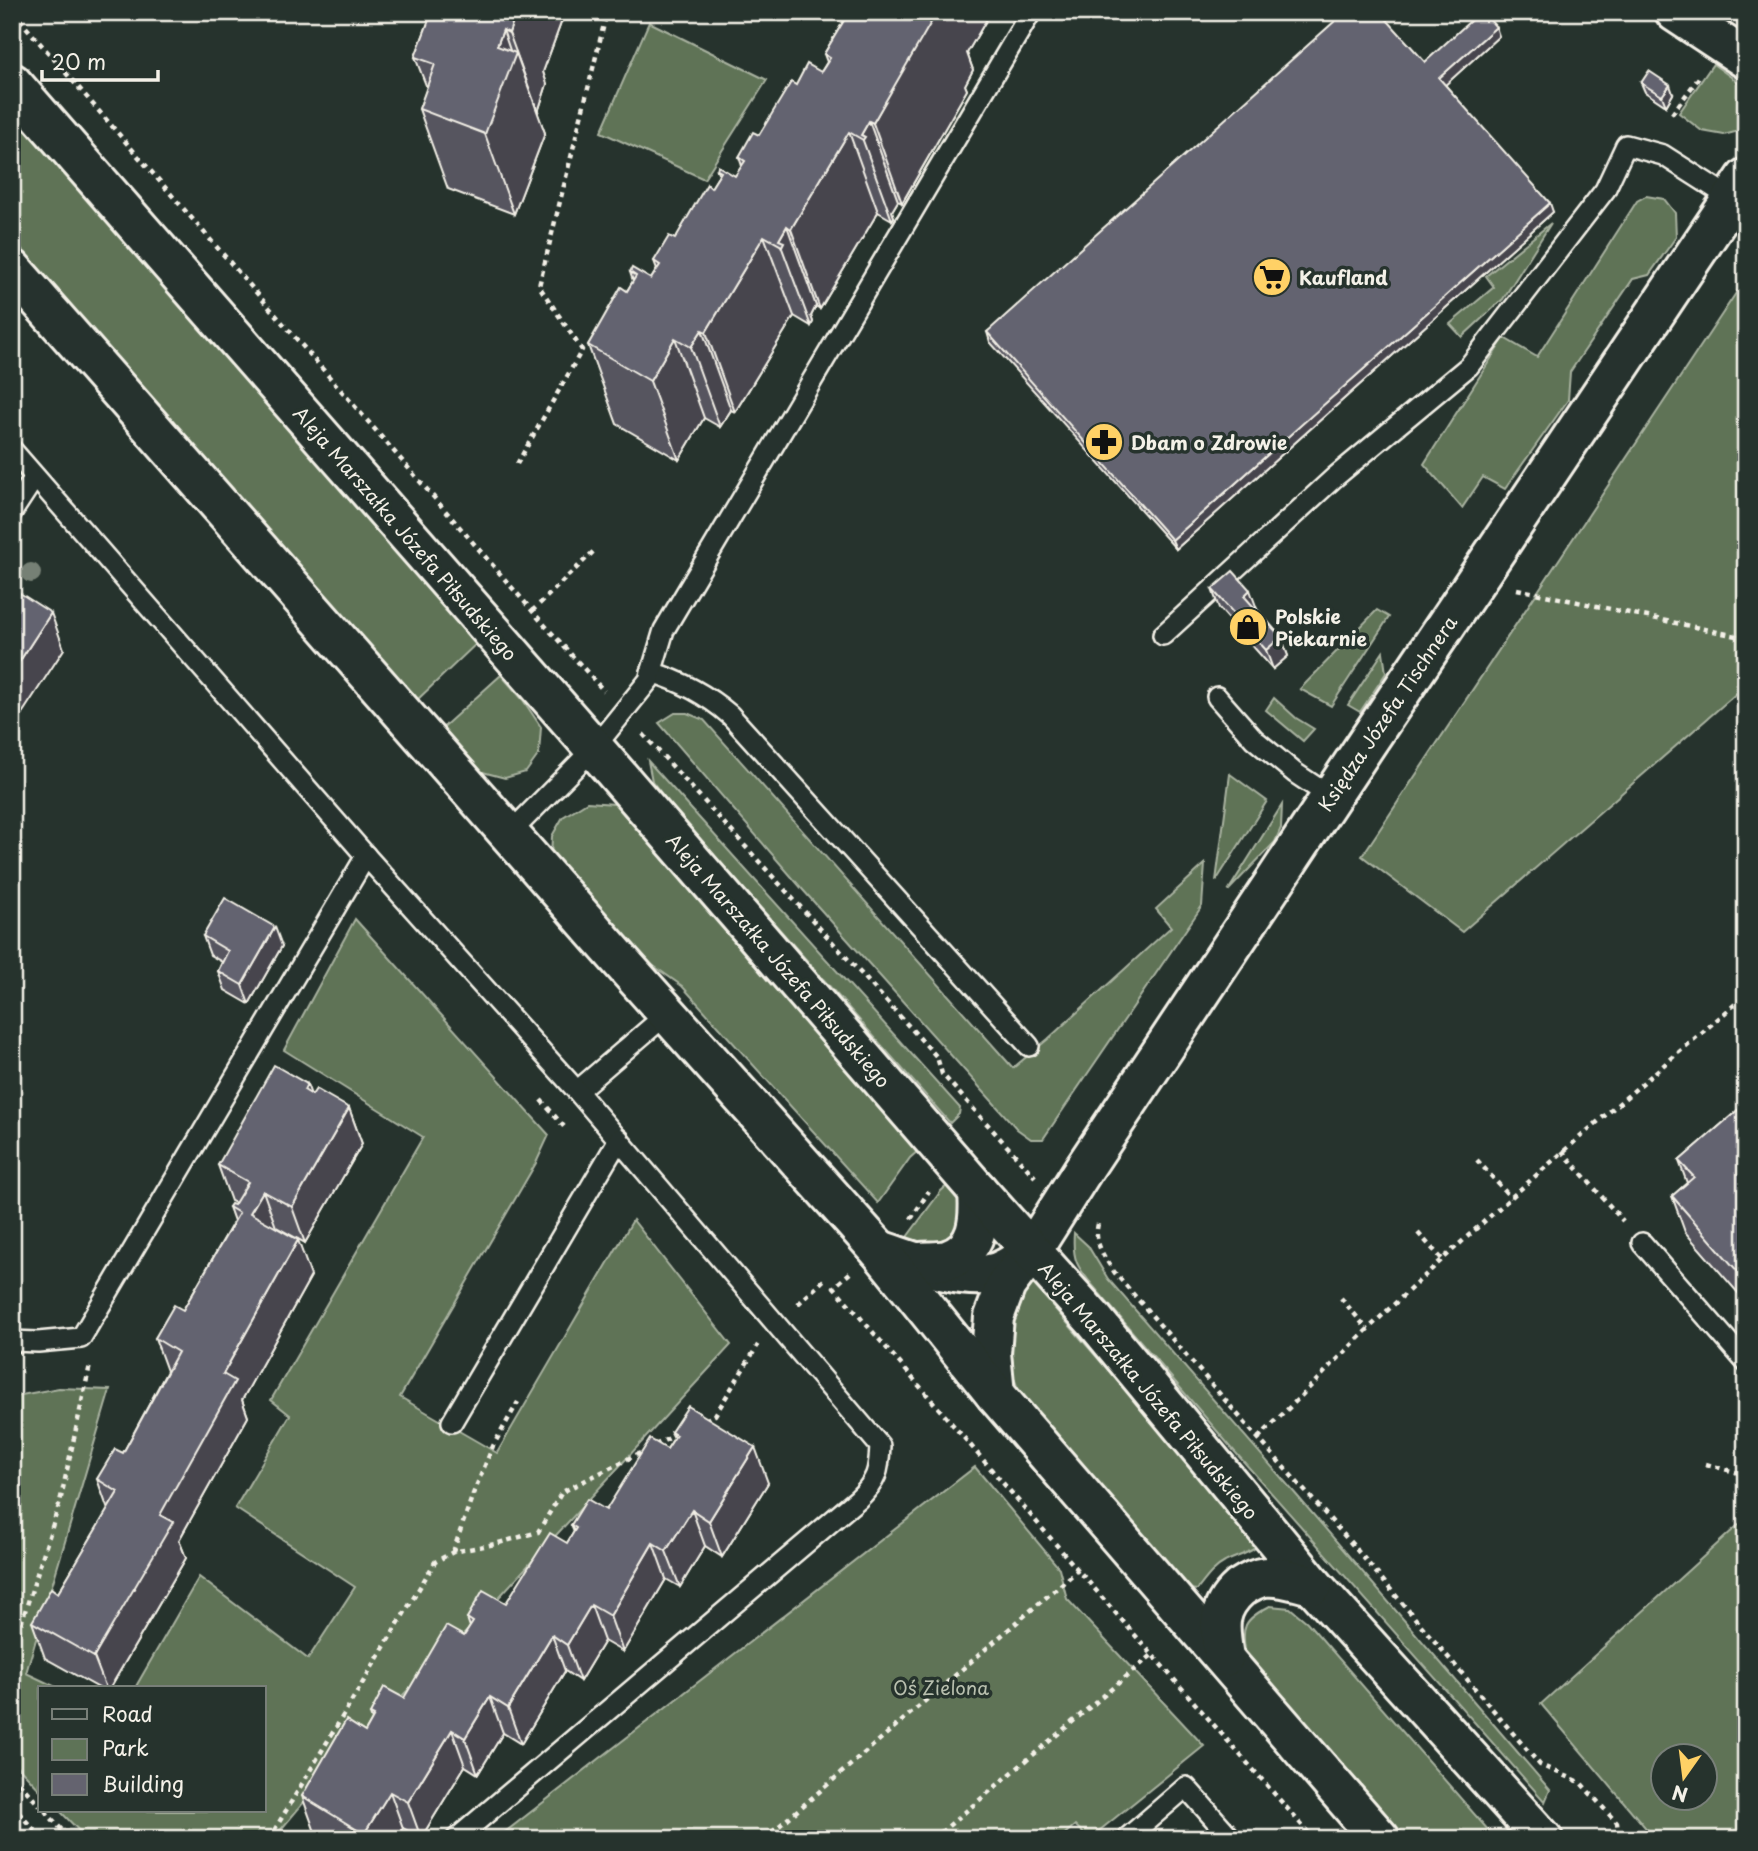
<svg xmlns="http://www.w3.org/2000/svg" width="1758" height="1851" viewBox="0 0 1758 1851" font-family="'Playpen Sans',sans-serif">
<rect width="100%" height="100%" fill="#26332d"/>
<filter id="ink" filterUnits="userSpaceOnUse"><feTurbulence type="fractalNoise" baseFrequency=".0143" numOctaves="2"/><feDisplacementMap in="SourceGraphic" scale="14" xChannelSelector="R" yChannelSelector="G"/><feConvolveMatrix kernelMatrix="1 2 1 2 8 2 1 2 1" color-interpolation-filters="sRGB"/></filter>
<g filter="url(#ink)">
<!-- green -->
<g fill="#5e7357" stroke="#a9b2a0" stroke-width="2" fill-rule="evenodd">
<path d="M649 22 767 80 704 179 601 132Z"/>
<path d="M1713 64 1742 85 1746 96V129L1724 135 1702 131 1679 113Z"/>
<path d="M12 112 477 643 416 701 12 238Z"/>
<path d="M1646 196 1664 199 1675 213 1676 237 1649 275 1633 279 1570 372 1568 400 1505 489 1483 477 1462 508 1424 464 1504 338 1537 357 1637 201Z"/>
<path d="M1551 223 1503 299 1462 337 1450 324 1494 287 1486 276Z"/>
<path d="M1746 278V685L1462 932 1362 856Z"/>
<path d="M1377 610 1389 617 1331 706 1300 689Z"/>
<path d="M1383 652 1386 673 1360 712 1348 705Z"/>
<path d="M501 675 523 700 541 727 539 754 526 772 505 778 479 771 440 730Z"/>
<path d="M1274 698 1296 718 1314 729 1303 741 1266 710Z"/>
<path d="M675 713H687L704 720 1013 1068 1048 1039 1171 927 1156 909 1205 864 1202 906 1043 1139H1031L1017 1129 803 890 659 723Z"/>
<path d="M648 761 960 1108 959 1114 950 1123 671 806 652 781Z"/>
<path d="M1230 774 1267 801 1216 881Z"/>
<path d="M587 802 615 804 918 1151 910 1158 878 1203 682 986 614 938 551 860 552 836 563 817Z"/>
<path d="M1282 805 1281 828 1275 842 1228 891Z"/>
<path d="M355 919 549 1135 536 1163 400 1397 497 1453 633 1220 731 1345 478 1620 346 1752 273 1839H87L60 1811H264V1688H135L199 1577 308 1659 355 1587 235 1508 290 1415 271 1400 423 1137 284 1050Z"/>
<path d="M948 1185 963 1204 957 1241 920 1247 907 1237 941 1191Z"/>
<path d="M1074 1233 1088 1246 1108 1279 1299 1498 1550 1790 1545 1802 1235 1452 1094 1287C1077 1267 1072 1260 1074 1233Z"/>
<path d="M1025 1275 1043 1295 1259 1544C1253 1553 1235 1556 1225 1562 1213 1568 1205 1580 1197 1590L1189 1589 1020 1394 1007 1359 1011 1300Z"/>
<path d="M59 1388 110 1390 26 1673 58 1688H40V1790L12 1760V1394L16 1396Z"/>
<path d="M975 1467 1059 1568 1067 1599 1204 1746 1089 1839 1075 1825 1059 1839H496Z"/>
<path d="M1746 1518V1839H1655L1541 1704ZM1664 1756H1706V1798H1664Z"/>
<path d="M1270 1606 1290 1608 1307 1622 1496 1839H1408L1246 1656C1241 1626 1243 1620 1270 1606Z"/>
</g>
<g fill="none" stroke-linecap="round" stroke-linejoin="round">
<!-- lane casing -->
<g stroke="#f4f1e8" stroke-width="24">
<g id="lane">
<path d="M12 450 366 856"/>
<path d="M12 512 35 477"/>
<path d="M1163 635 1335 477 1469 366 1605 190 1626 145 1663 155 1732 199"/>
<path d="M651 672C681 681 707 695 730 715L1029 1046"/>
<path d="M1217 697 1254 739 1295 773 1331 797"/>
<path d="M509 834 594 748 649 680 664 630 1031 12"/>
<path d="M577 1091 668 1013"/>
<path d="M1642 1243 1746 1362"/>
<path d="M12 1341 38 1342 81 1338 366 856 577 1091 880 1446C879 1471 877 1481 858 1499L456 1839"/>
<path d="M452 1422 619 1139"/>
<path d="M1126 1839 1186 1787 1232 1839"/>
</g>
</g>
<!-- street casing -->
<g stroke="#f4f1e8" stroke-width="44">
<g id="street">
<path d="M1675 12 1746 59"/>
<path d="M879 1250C908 1259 961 1281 990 1274 1005 1271 1016 1262 1028 1253"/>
<path d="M919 1262C928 1261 939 1262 947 1260 979 1251 980 1218 978 1191"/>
<path d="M995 1394 991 1353 994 1317 1006 1285 1031 1252 1083 1170 1366 744 1746 178"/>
</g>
</g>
<!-- secondary casing -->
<g stroke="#f4f1e8" stroke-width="44">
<g id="secondary">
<path d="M12 83 594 748 978 1191 1094 1320 1313 1585 1543 1839"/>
<path d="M12 269 626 967 879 1250 995 1394 1380 1839"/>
<path d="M1224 1657C1219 1628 1216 1609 1240 1588 1246 1584 1257 1578 1265 1577 1280 1575 1298 1582 1313 1585"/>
</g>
</g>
<!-- path -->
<g stroke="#f4f1e8" stroke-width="4.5" stroke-dasharray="5 5" stroke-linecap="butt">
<path d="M13 12 541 621 604 691"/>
<path d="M1672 114 1700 76"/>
<path d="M517 464 582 350 539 286 607 12"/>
<path d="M1517 589 1746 638"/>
<path d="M532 611 594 551"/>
<path d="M643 734 937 1057 942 1074 1035 1177"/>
<path d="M541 1100 567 1130"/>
<path d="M1562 1151 1623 1221"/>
<path d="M1477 1160 1511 1198"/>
<path d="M911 1219 929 1191"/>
<path d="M1098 1224C1093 1243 1105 1258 1115 1273L1258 1438 1351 1543 1540 1765 1580 1782 1617 1823 1619 1839"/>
<path d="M1418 1233 1443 1260"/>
<path d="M850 1273 834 1287 1078 1570 1314 1839"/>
<path d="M1341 1298 1368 1330"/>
<path d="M798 1304 826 1278"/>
<path d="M705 1420 715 1415 758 1345"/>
<path d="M1258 1438C1295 1403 1330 1366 1367 1330 1489 1213 1618 1104 1746 995"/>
<path d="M655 1445 676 1435"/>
<path d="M1706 1464 1746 1475"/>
<path d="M453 1552 473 1494 493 1446 518 1402"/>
<path d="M12 1652 60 1502 90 1365"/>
<path d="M12 1775 40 1806"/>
<path d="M12 1805 42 1839"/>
<path d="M45 1811 70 1839"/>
<path d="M269 1839 435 1562 453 1552 495 1544 538 1532 562 1492 644 1451"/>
<path d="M764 1839 1078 1570"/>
<path d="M933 1839 1152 1655"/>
</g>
<!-- lane -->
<use href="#lane" stroke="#26332d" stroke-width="19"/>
<!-- street -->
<use href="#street" stroke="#26332d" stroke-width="38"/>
<!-- secondary -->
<use href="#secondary" stroke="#26332d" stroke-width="38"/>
</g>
<!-- trees -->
<circle fill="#768074" cx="31" cy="573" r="10"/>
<!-- wall -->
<g fill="#56555f" stroke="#f4f1e8" stroke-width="2">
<path d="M432 12H565L543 72 547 84 538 112H537L545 133 514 214 448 189 419 109 427 88 415 57Z"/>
<path d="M849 12H991L967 53 973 70 965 85 967 90 902 203 898 201 892 211 894 217 892 220 878 212 820 309 816 306 811 316 813 322 811 326 794 316 735 412 731 410 720 427 704 418 679 460 617 424 588 345 627 291 633 281 630 272 651 279 657 269 654 261 675 239 711 188 719 175 717 170 735 176 742 166 739 157 759 135 796 85 821 72 827 62 824 54Z"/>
<path d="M1499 36 1445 85 1553 212 1176 549 990 342 987 332 1425 62Z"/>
<path d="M1641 83 1673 94 1666 106 1645 92Z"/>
<path d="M1212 589 1257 609 1281 637 1288 656 1273 669 1219 608Z"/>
<path d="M203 936 282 946 249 1004 225 990 218 971 222 962 210 955Z"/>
<path d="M311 1094 349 1108 362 1144 305 1243 276 1227 311 1276 242 1400 248 1417 179 1540 186 1558 110 1688H99L45 1658 32 1622 58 1593 108 1510 97 1479 123 1453 167 1371 155 1338 183 1310 234 1221 229 1207 234 1205 236 1203 231 1201 218 1165Z"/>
<path d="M1746 1103V1302L1685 1232 1672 1196 1687 1183 1679 1161Z"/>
<path d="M671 1432 768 1483 722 1557 705 1546 680 1587 666 1579 623 1652 604 1641 580 1681 565 1671 521 1744 503 1733 478 1774 465 1766 421 1838 403 1828 396 1839H325L315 1832 302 1796 365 1732 372 1720 370 1714 404 1698 464 1636 470 1627 467 1618 506 1603 567 1543 574 1532 571 1525 606 1510 667 1449 674 1438Z"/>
</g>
<!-- shaded-wall -->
<g fill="#46454e" stroke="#f4f1e8" stroke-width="2">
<path d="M515 12H565L543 72 547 84 538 112 509 33Z"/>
<path d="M935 12H991L967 53 973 70 965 85 967 90 902 203 873 123Z"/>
<path d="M1496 27 1499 36 1442 88 1439 78Z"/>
<path d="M503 30 513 59 516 53 545 133 514 214 485 134 497 46Z"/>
<path d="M1670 85 1673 94 1666 106 1662 96Z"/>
<path d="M869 121 898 201 892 211 894 217 892 220 861 135Z"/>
<path d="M849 132 878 212 820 309 791 229Z"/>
<path d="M1550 203 1553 212 1176 549 1172 540Z"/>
<path d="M787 226 816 306 811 316 813 322 811 326 779 240Z"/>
<path d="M764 236 794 316 735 412 706 332Z"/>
<path d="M702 330 731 410 720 427 691 347Z"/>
<path d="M675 338 704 418 679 460 650 381Z"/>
<path d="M1250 590 1257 609 1251 615 1244 596Z"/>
<path d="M51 613 64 649 12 729V673Z"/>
<path d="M1281 637 1288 656 1273 669 1266 650Z"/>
<path d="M275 927 282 946 249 1004 242 985Z"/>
<path d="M307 1084 320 1120 304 1090Z"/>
<path d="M349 1108 362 1144 305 1243 292 1207Z"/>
<path d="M263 1191 276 1227 264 1249 250 1213Z"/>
<path d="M298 1240 311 1276 242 1400 248 1417 179 1540 186 1558 110 1688H106L94 1657 223 1374Z"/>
<path d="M755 1447 768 1483 722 1557 709 1521Z"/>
<path d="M692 1510 705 1546 680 1587 666 1551Z"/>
<path d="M653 1543 666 1579 623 1652 610 1616Z"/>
<path d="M591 1605 604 1641 580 1681 567 1645Z"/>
<path d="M552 1635 565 1671 521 1744 508 1708Z"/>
<path d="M490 1697 503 1733 478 1774 465 1738Z"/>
<path d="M452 1730 465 1766 421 1838 408 1802Z"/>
<path d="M390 1792 403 1828 396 1839H366L364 1834Z"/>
</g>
<!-- building -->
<g fill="#64636f" stroke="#f4f1e8" stroke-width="2">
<path d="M432 12H516L509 33 503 30 497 46 516 53 485 134 419 109 435 64 415 57Z"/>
<path d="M849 12H937L873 123 869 121 861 135 865 137 863 140 849 132 791 229 787 226 779 240 784 242 782 246 764 236 706 332 702 330 691 347 675 338 650 381 588 345 621 287 627 291 636 276 630 272 632 268 651 279 660 265 654 261 669 236 675 239 707 184 711 188 721 172 717 170 718 166 735 176 745 161 739 157 753 132 759 135 791 82 796 85 807 64 821 72 830 58 824 54Z"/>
<path d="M1345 12H1380L1425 62 1480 12H1483L1496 27 1439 78 1550 203 1172 540 987 332Z"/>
<path d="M1649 71 1670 85 1662 96 1641 83Z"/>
<path d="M1233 571 1250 590 1244 596 1281 637 1266 650 1212 589Z"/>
<path d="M12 588 51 613 12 673Z"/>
<path d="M225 898 275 927 242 985 218 971 228 951 203 936Z"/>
<path d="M274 1065 307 1084 304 1090 312 1095 316 1089 349 1108 292 1207 263 1191 250 1213 298 1240 223 1374 235 1381 160 1515 173 1522 94 1657 32 1622 51 1588 58 1593 118 1492 97 1479 115 1449 123 1453 178 1352 155 1338 174 1305 183 1310 239 1213 229 1207 231 1204 234 1205 248 1182 218 1165Z"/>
<path d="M1746 1103V1281L1672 1196 1694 1177 1679 1161Z"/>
<path d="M688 1406 755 1447 709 1521 692 1510 666 1551 653 1543 610 1616 591 1605 567 1645 552 1635 508 1708 490 1697 465 1738 452 1730 408 1802 390 1792 364 1834 302 1796 346 1720 365 1732 374 1716 370 1714 384 1687 404 1698 446 1626 464 1636 473 1622 467 1618 483 1590 506 1603 550 1533 567 1543 576 1528 571 1525 587 1499 606 1510 650 1439 667 1449 676 1435 671 1432Z"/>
</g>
</g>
<!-- icons -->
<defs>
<g id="supermarket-disc" transform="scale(2.0125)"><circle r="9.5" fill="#ffd166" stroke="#26332d"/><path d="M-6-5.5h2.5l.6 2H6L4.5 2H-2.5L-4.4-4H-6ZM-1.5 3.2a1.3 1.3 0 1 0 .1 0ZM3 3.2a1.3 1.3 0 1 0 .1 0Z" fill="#111"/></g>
<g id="pharmacy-disc" transform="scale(2.0125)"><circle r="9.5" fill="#ffd166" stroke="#26332d"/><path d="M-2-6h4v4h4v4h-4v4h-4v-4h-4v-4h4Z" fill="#111"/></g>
<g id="shop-disc" transform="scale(2.0125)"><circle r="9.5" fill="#ffd166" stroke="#26332d"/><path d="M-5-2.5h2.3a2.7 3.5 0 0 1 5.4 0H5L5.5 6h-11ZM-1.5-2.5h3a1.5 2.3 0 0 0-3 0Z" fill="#111"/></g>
</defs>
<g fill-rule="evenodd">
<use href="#supermarket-disc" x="1272" y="277"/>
<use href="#pharmacy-disc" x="1104" y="442"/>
<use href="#shop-disc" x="1248" y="627"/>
</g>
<g text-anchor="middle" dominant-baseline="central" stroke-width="7" stroke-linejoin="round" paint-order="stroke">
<!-- poi labels -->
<g font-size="19" font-weight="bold" fill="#f4f1e8" stroke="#26332d" text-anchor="start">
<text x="1299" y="277">Kaufland</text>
<text x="1131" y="442">Dbam o Zdrowie</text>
<text x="1275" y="616">Polskie<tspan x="1275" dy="22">Piekarnie</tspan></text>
</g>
<!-- street labels -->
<g font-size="19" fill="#f4f1e8" stroke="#26332d">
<text transform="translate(406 533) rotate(49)">Aleja Marszałka Józefa Piłsudskiego</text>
<text transform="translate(1387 713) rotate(-56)">Księdza Józefa Tischnera</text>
<text transform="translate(779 960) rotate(49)">Aleja Marszałka Józefa Piłsudskiego</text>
<text transform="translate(1149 1390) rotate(50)">Aleja Marszałka Józefa Piłsudskiego</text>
</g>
<!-- park labels -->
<g font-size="19" fill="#b8bfae" stroke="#26332d">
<text x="941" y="1687">Oś Zielona</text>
</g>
</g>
<!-- margin -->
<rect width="1758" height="1851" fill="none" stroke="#26332d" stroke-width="42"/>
<rect x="21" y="21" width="1716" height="1809" fill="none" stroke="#f4f1e8" stroke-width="2.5" filter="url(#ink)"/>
<!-- legend -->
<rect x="38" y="1686" width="228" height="126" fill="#26332d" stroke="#787f78" stroke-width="2"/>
<rect x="52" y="1709" width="35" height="10" fill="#26332d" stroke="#787f78" stroke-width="2"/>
<text x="102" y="1722" font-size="21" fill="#f4f1e8">Road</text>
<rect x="52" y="1739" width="35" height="21" fill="#5e7357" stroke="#787f78" stroke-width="2"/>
<text x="102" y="1756" font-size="21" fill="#f4f1e8">Park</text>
<rect x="52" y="1774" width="35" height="21" fill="#64636f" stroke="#787f78" stroke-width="2"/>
<text x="102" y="1792" font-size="21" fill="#f4f1e8">Building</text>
<!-- north arrow -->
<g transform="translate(1684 1777) rotate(194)"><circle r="33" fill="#26332d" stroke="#787f78" stroke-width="2"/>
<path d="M0-5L12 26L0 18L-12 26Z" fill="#ffd166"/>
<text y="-10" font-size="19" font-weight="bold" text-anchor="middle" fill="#f4f1e8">N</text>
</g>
<!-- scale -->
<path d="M42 70v10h116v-10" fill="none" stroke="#f4f1e8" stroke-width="3.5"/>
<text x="52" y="70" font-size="21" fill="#f4f1e8" stroke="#26332d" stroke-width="5" paint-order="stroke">20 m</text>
</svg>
